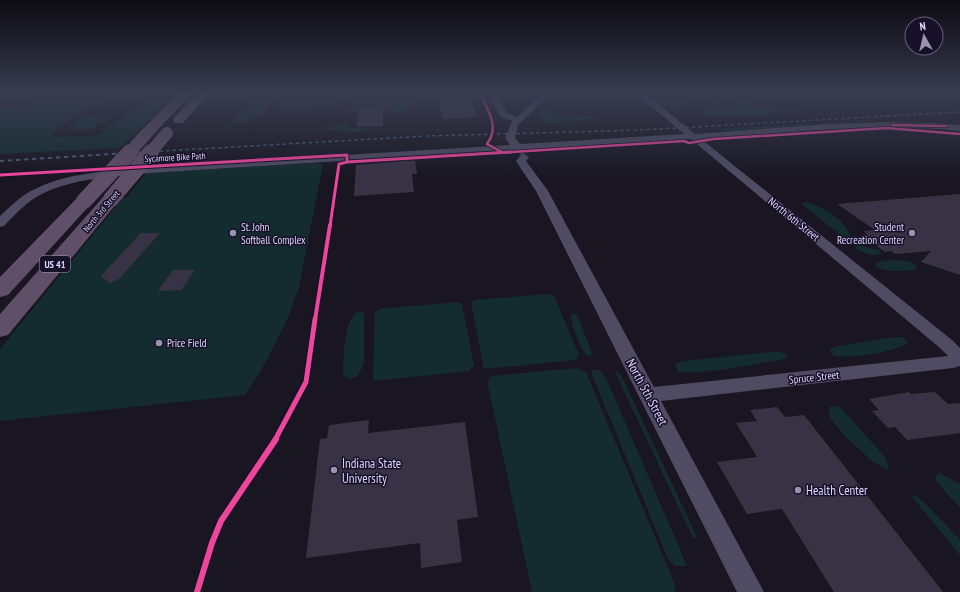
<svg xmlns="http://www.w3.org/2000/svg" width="960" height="592" viewBox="0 0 960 592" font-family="'PT Sans Narrow',sans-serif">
<rect width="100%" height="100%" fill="#191622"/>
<!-- green -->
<g fill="#142c2f">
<path d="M156 94H177L120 148 0 154V106L105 99 99 105 84 109 54 132 51 137 91 136 100 134Z"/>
<path d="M212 94H269L267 97 247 98 244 101 203 103Z"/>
<path d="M675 94H708L722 100H739L763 108 790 109 798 112 765 115 707 116 701 113 708 106 706 102Z"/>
<path d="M406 95 413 101V108L402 113H392L384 104 358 106 356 111 350 112 353 99 358 97 385 99Z"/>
<path d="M305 98H334L338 101 320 110 305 112 275 108C281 98 295 99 305 98Z"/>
<path d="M670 99H675L679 103 703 104 704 106C694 112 680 113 670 107Z"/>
<path d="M269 101 271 102 265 113 243 123 228 126 241 111 249 106 246 104 247 102Z"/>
<path d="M547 110C551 111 554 115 558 116 571 120 584 113 597 117L584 120 548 123 543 121 538 115 541 111Z"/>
<path d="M112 114C108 125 84 132 73 131L70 127 81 117Z"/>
<path d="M865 120 871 121 723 131 718 129Z"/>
<path d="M331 125H349V128H374C361 135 339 132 325 129Z"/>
<path d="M317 163 323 164 299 287 288 318 267 360 245 395 0 421V349L123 198H126L146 173Z"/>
<path d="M808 202C824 208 846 220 851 238L842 236 801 204Z"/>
<path d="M854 244 879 250 882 254 870 255 856 249Z"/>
<path d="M890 260 909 261 917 266 915 270C901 271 889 273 876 267L877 262Z"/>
<path d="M548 294 554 296 579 355 575 360 484 369 471 303 475 300Z"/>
<path d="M457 302 462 304 474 365 469 371 373 381 375 312 380 309Z"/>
<path d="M357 312 364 313V363L358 376 349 379 343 374C344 357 343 323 357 312Z"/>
<path d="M571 314H576L579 319 593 356 586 355C578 343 572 328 571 314Z"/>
<path d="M893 337H903L908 344C885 353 859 358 834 356L829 349 838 346Z"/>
<path d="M771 352H783L788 358C757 364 709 374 678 372L675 364 683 361Z"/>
<path d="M577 368 586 372 676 587 674 592H532L487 381 492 376Z"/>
<path d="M593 370H599L606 378 687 566H675L668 559 591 372Z"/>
<path d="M617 371 622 377 697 537 693 538 615 372Z"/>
<path d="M839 406 886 458 889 470 873 462 845 436 829 417V407Z"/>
<path d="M938 472 960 484V507L947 494 935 479Z"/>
<path d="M914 494 927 505 960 540V555L913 498Z"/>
</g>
<!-- building -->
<g fill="#383344">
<path d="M437 94H467L478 117 443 119Z"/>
<path d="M383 106V126L356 127 359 107Z"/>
<path d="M415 160 417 174H412L414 192 354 196 356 165Z"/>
<path d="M960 194V275L921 262 931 251 895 254 891 251 885 252 862 235 867 234 863 231 875 230 837 204Z"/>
<path d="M141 233H160L119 279 110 283 101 276Z"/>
<path d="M173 270H195L181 290 158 291Z"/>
<path d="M909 392 911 394 935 392 948 404 960 403V433L907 440 895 427 888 428 872 411 879 410 869 399Z"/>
<path d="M777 407 785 417 804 415 943 592H834L782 509 747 514 717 462 757 457 736 423 757 421 750 410Z"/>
<path d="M369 420 368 433 465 422 478 517 457 520 462 562 421 568 420 543 306 558 320 439 327 438 329 425Z"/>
</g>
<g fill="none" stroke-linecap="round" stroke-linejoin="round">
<!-- minor -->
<g fill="#4e4b63" fill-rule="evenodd">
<path d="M342 94H368C363 98 347 98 342 94Z"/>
<path d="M488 94H496L507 113 517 117 541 94H550L518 125 515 138 520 144 684 134 637 94H646L695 134C783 128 872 117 960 125V131C874 122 787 133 701 139L952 340 960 348V366L953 368 661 401 764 592H737L536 191 516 161 521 155 515 150 149 173C113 177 72 178 40 195 26 202 15 215 4 226L0 227V216C10 207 19 197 31 191 66 172 111 171 149 167L510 145 505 138 512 121 501 117ZM691 139 940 348 948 356 654 387 548 191 526 161 529 157 524 154 526 152 524 150Z"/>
</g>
<!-- trunk -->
<g fill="#604f68" fill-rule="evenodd">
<path d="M178 94H191L151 137H141L139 134 141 131Z"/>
<path d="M197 94H209L183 123H175L173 120 175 117Z"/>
<path d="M111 194 117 195 119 199 117 203 8 335 0 337V314L105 195Z"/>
<path d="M84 196 90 197 92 201 90 205 8 295 0 297V277L78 197Z"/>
</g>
<!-- rail-far1 -->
<path stroke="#47596c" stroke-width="1.5" stroke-dasharray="3.5 3" stroke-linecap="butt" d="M127 153 427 136 640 130 960 112"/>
<!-- rail -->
<path stroke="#47596c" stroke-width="2" stroke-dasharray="4.5 3.5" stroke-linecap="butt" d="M0 161 145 152"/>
<!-- trunk-bridge-far1 -->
<g stroke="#604f68" stroke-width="12">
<path d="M129 153 146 134"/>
<path d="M150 153 167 133"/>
</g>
<!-- trunk-bridge -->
<g stroke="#604f68" stroke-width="16">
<path d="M111 199 151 152"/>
<path d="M84 201 130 152"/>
</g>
<!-- cycleway-far4 casing -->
<g stroke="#161028" stroke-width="4">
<g id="cycleway-far4">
<path d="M480 94C488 110 500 127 487 144L502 152"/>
<path d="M892 125 946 126"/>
<path d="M495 153 684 141 689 143 713 139 886 128 960 134"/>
</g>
</g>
<!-- cycleway-far3 casing -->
<g stroke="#161028" stroke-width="5">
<g id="cycleway-far3">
<path d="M0 175 347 155V162"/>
<path d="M330 226 339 164 347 162 511 152"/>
</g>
</g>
<!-- cycleway-far2 casing -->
<g stroke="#161028" stroke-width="6">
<path id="cycleway-far2" d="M315 320 330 225"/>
</g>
<!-- cycleway-far1 casing -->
<g stroke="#161028" stroke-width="8">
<path id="cycleway-far1" d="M275 440 306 382 315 319"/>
</g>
<!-- cycleway casing -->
<g stroke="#161028" stroke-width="8">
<path id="cycleway" d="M197 592 212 543 221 521 276 439"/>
</g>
<!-- cycleway-far4 -->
<use href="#cycleway-far4" stroke="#ed469a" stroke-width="2.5"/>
<!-- cycleway-far3 -->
<use href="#cycleway-far3" stroke="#ed469a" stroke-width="3"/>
<!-- cycleway-far2 -->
<use href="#cycleway-far2" stroke="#ed469a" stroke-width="4"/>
<!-- cycleway-far1 -->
<use href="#cycleway-far1" stroke="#ed469a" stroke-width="5"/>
<!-- cycleway -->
<use href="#cycleway" stroke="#ed469a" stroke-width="6"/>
</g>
<!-- sky -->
<linearGradient id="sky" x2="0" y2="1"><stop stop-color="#0e0c13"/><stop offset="0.53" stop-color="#383c4f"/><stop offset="1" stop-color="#383c4f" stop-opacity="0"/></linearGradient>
<rect width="960" height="177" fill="url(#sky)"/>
<!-- markers -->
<g fill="#9993b2" stroke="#161028" stroke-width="1.5">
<circle cx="233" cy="233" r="4"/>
<circle cx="912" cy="233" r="4"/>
<circle cx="159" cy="343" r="4"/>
<circle cx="334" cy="470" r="4"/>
<circle cx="798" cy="490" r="4"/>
</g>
<g text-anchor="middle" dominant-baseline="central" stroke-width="3" stroke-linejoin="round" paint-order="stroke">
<!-- far-street labels -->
<g font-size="9" fill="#ded7ff" stroke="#161028">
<text transform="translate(175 157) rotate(-3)">Sycamore Bike Path</text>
<text transform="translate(101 211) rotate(-50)">North 3rd Street</text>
</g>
<!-- shield labels -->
<rect fill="#161028" stroke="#a29bbe" stroke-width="1" x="40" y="256" width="30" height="16" rx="3"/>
<g font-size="10" font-weight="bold" fill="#ded7ff">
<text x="55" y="264">US 41</text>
</g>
<!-- street labels -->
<g font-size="11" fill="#ded7ff" stroke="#161028">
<text transform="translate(794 219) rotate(39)">North 6th Street</text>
<text transform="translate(814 377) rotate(-6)">Spruce Street</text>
</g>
<!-- poi labels -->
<g font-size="11" fill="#ded7ff" stroke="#161028" text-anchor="start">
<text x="241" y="227">St. John<tspan x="241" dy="13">Softball Complex</tspan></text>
<text x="904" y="227" text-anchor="end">Student<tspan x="904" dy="13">Recreation Center</tspan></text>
<text x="167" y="343">Price Field</text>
</g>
<!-- near-street labels -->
<g font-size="13" fill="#ded7ff" stroke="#161028">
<text transform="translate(647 392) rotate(62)">North 5th Street</text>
</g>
<!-- near-poi labels -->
<g font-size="13" fill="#ded7ff" stroke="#161028" text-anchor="start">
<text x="342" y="463">Indiana State<tspan x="342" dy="15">University</tspan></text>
<text x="806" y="490">Health Center</text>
</g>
</g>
<!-- north arrow -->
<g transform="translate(924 36) rotate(352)"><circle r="19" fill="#161028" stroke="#66607e"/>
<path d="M0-3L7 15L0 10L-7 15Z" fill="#9993b2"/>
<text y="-6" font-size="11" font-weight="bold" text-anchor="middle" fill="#ded7ff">N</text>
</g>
</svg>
